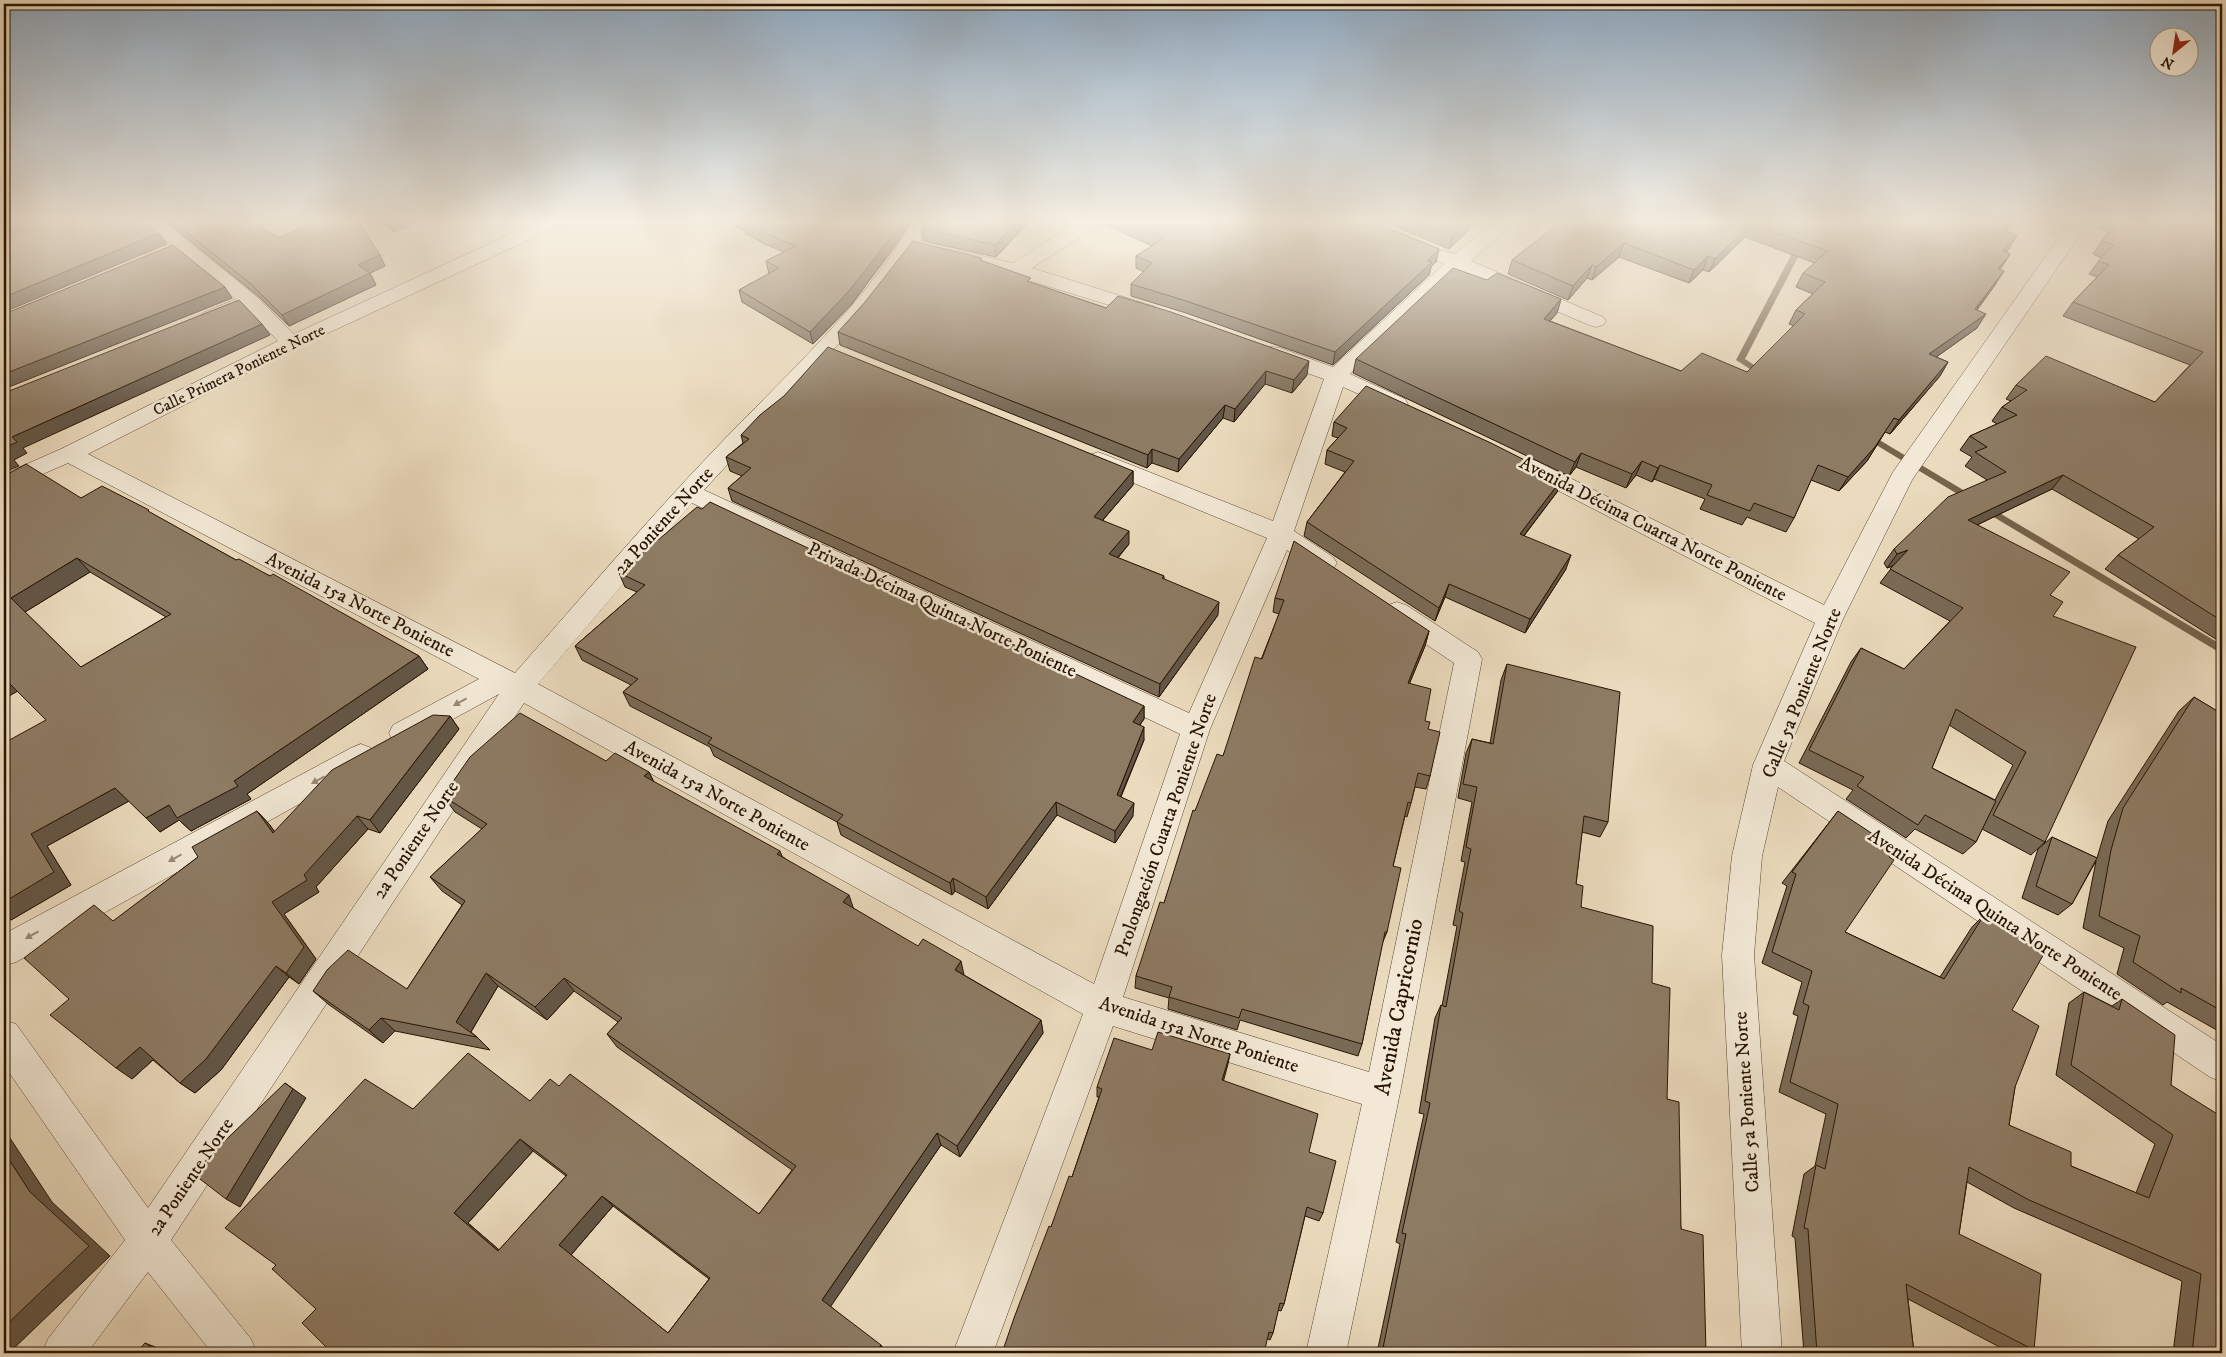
<svg xmlns="http://www.w3.org/2000/svg" width="2226" height="1357" viewBox="0 0 2226 1357" font-family="'IM FELL DW Pica',serif">
<rect width="100%" height="100%" fill="#ebdbbe"/>
<filter id="stains"><feTurbulence type="fractalNoise" baseFrequency=".004" numOctaves="4"/><feColorMatrix values="0 0 0 0 .2 0 0 0 0 .09 0 0 0 0 .02 0 0 0 .5 -.17"/></filter>
<radialGradient id="worn" r=".72"><stop offset=".6" stop-color="#630" stop-opacity="0"/><stop offset="1" stop-color="#630" stop-opacity=".3"/></radialGradient>
<g fill="none" stroke-linecap="round" stroke-linejoin="round">
<!-- stream -->
<g fill="#75634c" fill-rule="evenodd">
<path d="M1799 240 1806 242 1745 359 1768 374 1767 376H1761L1736 360Z"/>
<path d="M1866 432 1975 497 1977 499 1975 501H1969L1863 437 1861 435Z"/>
<path d="M1986 505 2222 645V654L1982 510 1981 508 1982 506Z"/>
</g>
<!-- minor casing -->
<g stroke="#594631" stroke-width="1">
<g id="minor">
<path d="M142 220H162L257 297 294 334 541 220H565L563 224 298 347 88 454 515 673C582 597 647 520 717 447 783 378 866 303 914 220H932L916 249 866 314 704 490 1189 713 1267 538 1090 465 1086 460 1090 455 1098 452 1106 455 1273 521 1324 379 1264 358 1261 353 1264 348 1272 347 1280 348 1333 367 1444 264 1436 260 1433 256 1436 252 1443 250 1455 254 1497 220H1517L1471 261 1603 317 1606 321 1603 325 1596 327 1589 325 1460 270 1350 374 1405 399 1408 404 1405 409 1397 411 1343 387 1294 531 1333 557 1337 563 1333 569C1315 575 1301 560 1287 550L1210 729 1123 997 1369 1072 1454 663 1388 619 1384 612 1388 605 1397 602 1406 605 1478 652 1482 659 1400 1093 1346 1353H1306L1362 1104 1113 1026 993 1353H953L1083 1014 524 703 171 1240 251 1339 257 1353H212L148 1272 87 1353H42L48 1339 125 1240 4 1065V1020L16 1024 148 1208 499 694 413 741 403 744 393 741 389 733 393 725 479 679 68 463 4 491V474L61 449 278 341 247 309C233 315 217 325 203 321L200 317 203 313 236 299ZM692 503 1180 734 1094 984 538 684Z"/>
<path d="M1080 220H1101L1099 224 1032 268 1156 307 1159 311 1156 315 1149 317 1142 315 1011 275 948 260 945 256 948 252 955 250 1013 263Z"/>
<path d="M2021 220H2048L2067 226 2072 220H2090L1912 480 1843 619 1784 761 2222 1045V1082L2210 1077 1778 787 1762 856 1754 955 1782 1353H1742L1722 955 1732 856 1753 765 1815 623 1520 471 1516 466 1520 461 1528 458 1536 461 1824 605 1893 472 2060 236 2023 224Z"/>
<path d="M361 744 371 748 375 756 371 764 16 962 4 966V934L351 748Z"/>
</g>
</g>
<!-- minor -->
<use href="#minor" fill="#f2e8d5" fill-rule="evenodd"/>
</g>
<!-- wall -->
<g fill="#796a56" stroke="#281402" fill-rule="evenodd">
<path d="M164 220H251L278 238 380 255 385 266 370 273 376 285 289 326 258 296Z"/>
<path d="M377 220H423L394 232Z"/>
<path d="M725 220H912L898 242 851 305 813 344 742 302 739 290 769 274 766 261 784 252 762 243V242L746 234 745 231Z"/>
<path d="M926 220H1031L996 257 923 241 921 228Z"/>
<path d="M1102 220H1368L1439 249 1436 262 1431 267 1429 275 1333 365 1186 313 1131 296V284L1144 272 1136 268V256L1152 246 1102 223Z"/>
<path d="M1380 220H1479L1449 249Z"/>
<path d="M1563 220H2016L2006 231 2009 249 2006 252 1995 285 1977 310V328L1936 357 1948 362 1940 376 1890 434 1885 432 1867 461 1839 491 1811 480 1794 518 1786 532 1747 517 1742 525 1700 509 1705 499 1654 479 1652 482 1636 475 1626 488 1576 467 1569 476 1353 373 1356 359 1487 280 1561 299 1557 313 1550 321 1681 371 1747 372 1794 326 1789 324 1796 310 1813 294 1796 287 1803 273 1815 263 1745 237 1709 272 1703 270 1689 283 1619 257 1592 280 1587 278 1568 300 1508 274 1512 260Z"/>
<path d="M2106 220H2222V643L2105 569 2118 555 2139 539 2052 489 1977 525 2050 595 2053 616 2045 842 2031 855 1982 829 1976 842 1963 854 1915 829 1906 838 1846 799 1853 790 1799 763 1851 662 1861 648 1904 669 1950 621 1880 583 1893 566 1887 568 1884 563 1894 549 1987 480 1965 466 1972 457 1960 450 1970 436 1997 424 1992 421 2002 407 2011 401 2006 399 2016 385 2155 402 2190 365 2063 316 2073 302 2097 277 2089 274 2101 258 2093 254 2108 232 2100 229ZM1949 725 2013 765 1995 800 1932 768Z"/>
<path d="M983 262 1031 283 1307 375 1292 393 1265 384 1234 422 1223 418 1178 472 1152 463 1147 468 840 345 838 332Z"/>
<path d="M1334 422 1562 479 1557 492 1524 536 1566 569 1525 633 1445 597 1435 621 1304 536 1307 522 1345 472 1325 464 1327 450 1338 438 1332 436Z"/>
<path d="M741 435 1133 471V485L1103 520 1129 544 1118 558 1164 576V579L1218 615 1159 697 732 501 728 488 742 476 730 471 726 457 743 443Z"/>
<path d="M4 476 81 498 152 514 236 560 270 576 419 656 428 669 247 794 251 799 191 831 179 820 160 832 129 801 47 846 71 885 11 920 46 720 18 691ZM90 572 166 617 81 667 25 612Z"/>
<path d="M619 573 1144 706V719L1140 725 1144 740 1121 797 1133 816 1115 843 1057 815 988 909 955 891 952 895 841 835 837 822 714 756 710 747 630 706 623 692 631 685 582 660 575 646 637 592 625 587Z"/>
<path d="M1275 598 1429 631 1425 646 1409 684 1428 729 1430 776 1426 789 1415 787 1411 803 1407 817 1405 816 1393 866 1387 932 1382 944 1362 1044 1358 1056 1240 1020 1237 1030 1168 1009 1169 998 1135 988 1136 976 1164 903 1195 811 1223 756 1279 614 1273 612Z"/>
<path d="M1507 664 1608 822 1600 837 1582 832 1576 884 1581 907 1652 983 1667 1099 1681 1229 1706 1353H1377L1400 1244 1396 1242 1424 1114 1419 1113 1435 1018 1441 1005 1442 1006 1457 926 1453 925 1465 862 1461 861 1472 802 1458 798 1466 753 1472 739 1490 743 1501 680Z"/>
<path d="M2194 697 2222 714V1033L2167 1002 2163 1005 2117 974 2124 948 2083 928 2096 861 2072 904 2058 915 2022 898 2038 849 2052 837 2097 858 2108 821 2179 711Z"/>
<path d="M450 716 459 729 380 833 368 829 316 887 319 892 284 914 316 959 299 984 289 977 221 1070 195 1093 180 1083 153 1060 132 1079 69 999 114 921 198 857 257 811 269 824 275 832Z"/>
<path d="M606 761 649 772 654 782 783 857 853 908 964 975 1041 1020 1043 1033 960 1157 941 1145 830 1306 887 1353 316 1309 413 1109 530 1101 559 1086 759 1214 792 1170 617 1047 607 1034 618 1022 574 991 547 1020 498 986 471 1032 477 1037 490 1050 395 1031 383 1043 328 1004 313 991 407 989 462 905 442 891 430 877 482 829 455 812 443 796ZM533 1151 566 1176 499 1250 468 1223ZM613 1206 709 1279 668 1333 571 1255Z"/>
<path d="M1838 811 1845 932 1940 977 1972 927 1984 915 2012 1010 2015 1087 2009 1125 2071 1166 2136 1193 2155 1144 2056 1075 2069 1003 2084 992 2112 1006 2122 999 2171 1085 2222 1353H2173L2182 1281 2014 1208 1967 1182 1959 1234 2034 1350 2026 1353H2011L1908 1299 1914 1353H1804L1795 1238 1792 1236 1804 1174 1815 1166 1826 1114 1779 1092 1798 1016 1793 1014 1802 982 1762 963 1787 886 1782 883Z"/>
<path d="M1152 1050 1230 1054 1223 1080 1309 1152 1323 1213 1319 1221 1305 1216 1284 1304 1281 1311 1278 1310 1273 1333 1270 1340 1051 1227 1072 1177 1099 1097H1097V1087Z"/>
</g>
<!-- shaded-wall -->
<g fill="#635646" stroke="#281402">
<path d="M16 220H55L4 238V224Z"/>
<path d="M388 220H423L394 232Z"/>
<path d="M903 220H912L898 242 851 305 813 344 810 332Z"/>
<path d="M1019 220H1031L996 257 995 245Z"/>
<path d="M1468 220H1479L1449 249 1452 236Z"/>
<path d="M2013 220H2016L1996 244 2004 231Z"/>
<path d="M1751 224 1745 237 1709 272 1715 259Z"/>
<path d="M159 233 167 244 4 312V297Z"/>
<path d="M2017 235 2009 249 1994 265 2003 251Z"/>
<path d="M1624 243 1619 257 1592 280 1596 267Z"/>
<path d="M1439 249 1436 262 1431 267 1429 275 1333 365 1335 352Z"/>
<path d="M2010 254 2002 267 1990 283 1998 269Z"/>
<path d="M380 255 385 266 364 276 358 265Z"/>
<path d="M1708 256 1703 270 1689 283 1694 270Z"/>
<path d="M1592 265 1587 278 1568 300 1573 286Z"/>
<path d="M2004 271 1995 285 1967 323 1975 309Z"/>
<path d="M370 273 376 285 289 326 282 315Z"/>
<path d="M225 287 232 298 4 389V374Z"/>
<path d="M1561 299 1557 313 1540 332 1544 319Z"/>
<path d="M1986 314 1977 328 1921 368 1929 354Z"/>
<path d="M262 324 270 335 23 448 27 453 14 460 19 466 4 472V448L12 437Z"/>
<path d="M1309 361 1307 375 1292 393 1294 380Z"/>
<path d="M1948 362 1940 376 1890 434 1899 420Z"/>
<path d="M1266 371 1265 384 1234 422 1235 409Z"/>
<path d="M1225 405 1223 418 1178 472 1179 459Z"/>
<path d="M1885 432 1867 461 1839 491 1848 477Z"/>
<path d="M1152 449V463L1147 468 1148 455Z"/>
<path d="M1581 453 1576 467 1569 476 1575 462Z"/>
<path d="M1642 461 1636 475 1626 488 1632 474Z"/>
<path d="M1660 465 1654 479 1652 482 1658 468Z"/>
<path d="M1133 471V485L1094 530V517Z"/>
<path d="M2063 475 2052 489 1958 534 1968 520Z"/>
<path d="M1562 479 1557 492 1515 547 1520 534Z"/>
<path d="M1129 531V544L1109 567V554Z"/>
<path d="M1908 550 1898 564 1887 568 1897 554Z"/>
<path d="M1571 555 1566 569 1525 633 1530 619Z"/>
<path d="M77 558 90 572 25 612 11 598Z"/>
<path d="M1449 584 1445 597 1435 621 1439 608Z"/>
<path d="M1219 602 1218 615 1159 697 1160 684Z"/>
<path d="M1429 631 1425 646 1404 697 1408 683Z"/>
<path d="M419 656 428 669 247 794 251 799 191 831 179 820 160 832 146 818 169 805 234 781Z"/>
<path d="M4 678 18 691 4 699Z"/>
<path d="M1144 706V719L1132 735 1133 722Z"/>
<path d="M450 716 459 729 380 833 370 820Z"/>
<path d="M1144 727V740L1116 807 1117 795Z"/>
<path d="M649 772 656 787 644 776Z"/>
<path d="M115 788 129 801 47 846 71 885 11 920 4 915V902L31 834Z"/>
<path d="M1056 802 1057 815 988 909 986 897Z"/>
<path d="M1134 803 1133 816 1115 843V831Z"/>
<path d="M257 811 269 824 285 846 273 833Z"/>
<path d="M357 816 368 829 316 887 319 892 284 914 316 959 299 984 286 973 272 902Z"/>
<path d="M780 851 786 866 777 854Z"/>
<path d="M953 878 955 891 952 895 950 883Z"/>
<path d="M849 895 854 910 843 902Z"/>
<path d="M961 961 964 975 955 970Z"/>
<path d="M276 966 289 977 221 1070 195 1093 180 1083Z"/>
<path d="M486 973 498 986 469 1035 456 1022Z"/>
<path d="M564 978 574 991 547 1020 535 1007Z"/>
<path d="M381 1018 395 1031 383 1043 369 1030Z"/>
<path d="M1041 1020 1043 1033 960 1157 957 1146Z"/>
<path d="M140 1047 155 1058 132 1079 116 1068Z"/>
<path d="M1230 1054 1228 1064 1221 1090 1222 1080Z"/>
<path d="M285 1083 306 1098 240 1207 226 1199Z"/>
<path d="M4 1129 52 1202 110 1256 9 1353H4V1327L30 1192 4 1152Z"/>
<path d="M937 1133 941 1145 829 1309 822 1300Z"/>
<path d="M520 1139 533 1151 468 1223 512 1261 498 1251 454 1213Z"/>
<path d="M602 1196 613 1206 571 1255 559 1245Z"/>
<path d="M145 1343 163 1350 168 1353H160Z"/>
<path d="M881 1345 887 1353H876Z"/>
</g>
<!-- building -->
<g fill="#8d7b64" stroke="#281402" fill-rule="evenodd">
<path d="M4 220H16L4 224Z"/>
<path d="M62 220H145L159 233 4 297V240Z"/>
<path d="M171 220H251L278 238 320 220H358L380 255 358 265 370 273 282 315 251 284Z"/>
<path d="M745 220H903L897 230 848 292 810 332 739 290 779 268 766 261 796 246 759 231 761 230 743 222 746 220Z"/>
<path d="M926 220H1019L995 245 921 228Z"/>
<path d="M1122 220H1368L1439 249 1427 261 1432 262 1335 352 1186 301 1131 284 1152 263 1136 256 1164 238Z"/>
<path d="M1415 220H1468L1452 236Z"/>
<path d="M1563 220H2013L2004 231 2017 235 2003 251 2010 254 1998 269 2004 271 1975 309 1986 314 1929 354 1948 362 1899 420 1894 418 1875 447 1848 477 1818 465 1794 518 1754 503 1750 511 1707 495 1712 485 1660 465 1658 468 1642 461 1632 474 1581 453 1575 462 1356 359 1453 268 1487 280 1497 273 1561 299 1544 319 1681 371 1702 353 1747 372 1805 314 1796 310 1825 282 1803 273 1828 251 1751 224 1715 259 1708 256 1694 270 1624 243 1596 267 1592 265 1573 286 1512 260Z"/>
<path d="M2118 220H2222V621L2118 555 2154 527 2063 475 1968 520 2070 572 2050 595 2063 602 2053 616 2136 647 2045 842 1993 815 2026 752 1956 709 1932 768 1996 801 1976 842 1925 815 1918 825 1857 786 1864 777 1809 750 1861 648 1904 669 1963 608 1890 569 1908 550 1897 554 1894 549 1948 497 2006 472 1975 452 1987 447 1970 436 2017 415 2002 407 2027 390 2016 385 2046 356 2155 402 2203 352 2073 302 2109 265 2098 261 2114 245 2102 241 2115 228 2111 226Z"/>
<path d="M913 241 982 258 980 260 1031 278 1027 281 1106 308 1118 296 1171 312 1309 361 1294 380 1266 371 1235 409 1225 405 1179 459 1152 449 1148 455 838 332 865 302Z"/>
<path d="M173 245 225 287 4 374V314Z"/>
<path d="M239 300 262 324 12 437 17 442 4 448V393Z"/>
<path d="M828 347 1133 471 1094 517 1129 531 1109 554 1164 576 1162 578 1219 602 1160 684 728 488 751 468 726 457 749 439 741 435 760 415 784 396Z"/>
<path d="M1366 386 1491 443 1562 479 1520 534 1571 555 1530 619 1449 584 1439 608 1307 522 1354 461 1327 450 1347 428 1334 422Z"/>
<path d="M4 451 8 454 4 456Z"/>
<path d="M26 464 81 498 102 486 149 510 148 511 236 560 239 559 270 576 273 574 419 656 234 781 238 786 177 818 169 805 146 818 115 788 31 834 54 872 4 902V743L46 720 4 678V476ZM77 558 171 614 81 667 11 598Z"/>
<path d="M710 502 1144 706 1133 722 1144 727 1117 795 1134 803 1115 831 1056 802 986 897 953 878 950 883 837 822 843 815 708 743 712 738 623 692 638 679 575 646 645 585 619 573 697 507 702 509Z"/>
<path d="M1294 541 1429 631 1408 683 1431 689 1425 721 1430 722 1428 729 1440 732 1430 776 1418 773 1411 803 1408 802 1393 866 1401 868 1387 932H1385L1362 1044 1242 1009 1239 1018 1169 997 1172 987 1136 976 1160 902 1164 903 1193 810 1195 811 1217 754 1223 756 1255 657 1262 659 1284 600 1275 598Z"/>
<path d="M1507 664 1620 692 1608 822 1584 816 1576 884 1583 886 1581 907 1653 926 1652 983 1670 988 1667 1099 1679 1102 1681 1229 1703 1235 1706 1353H1382L1406 1234 1402 1233 1430 1103 1425 1101 1441 1005 1446 1007 1463 913 1459 911 1471 849 1466 847 1477 787 1463 784 1472 739 1493 744Z"/>
<path d="M2194 697 2222 714V1011L2181 988V993L2133 962 2140 936 2099 916 2111 850 2123 808Z"/>
<path d="M520 713 606 761 615 753 649 772 644 776 780 851 777 854 849 895 843 902 918 946 923 939 961 961 955 970 1041 1020 957 1146 937 1133 822 1300 881 1345 876 1353H332L302 1323 316 1309 272 1269 276 1265 225 1228 365 1079 413 1109 468 1053 530 1101 550 1079 559 1086 570 1074 759 1214 796 1166 607 1034 622 1018 564 978 535 1007 486 973 456 1022 477 1037 381 1018 369 1030 313 991 327 970 348 950 407 989 465 901 430 877 487 824 443 796 470 757ZM520 1139 567 1175 498 1251 454 1213ZM602 1196 710 1278 668 1333 559 1245Z"/>
<path d="M433 715 450 716 370 820 357 816 304 875 307 880 272 902 304 947 286 973 276 966 206 1059 180 1083 140 1047 116 1068 50 1015 69 999 24 958 94 905 113 921 198 857 192 847 257 811 273 833 332 770Z"/>
<path d="M1838 811 1894 848 1889 857 1894 860 1845 932 1944 979 1984 915 2045 952 2012 1010 2039 1026 2015 1087 2009 1125 2071 1152V1166L2149 1198 2173 1135 2071 1065 2084 992 2119 1010 2122 999 2175 1035 2171 1085 2222 1117V1353H2192L2201 1274 2029 1200 1969 1167 1959 1234 2041 1274 2034 1350 1906 1284 1914 1353H1817L1808 1229 1804 1228 1816 1165 1825 1169 1838 1104 1790 1082 1809 1006 1803 1003 1812 971 1772 952 1796 874 1792 872Z"/>
<path d="M2052 837 2097 858 2072 904 2036 886Z"/>
<path d="M1158 1032 1230 1054 1222 1080 1318 1114 1309 1152 1336 1161 1323 1213 1307 1207 1284 1304 1280 1303 1273 1333 1269 1332 1264 1353H1002L1014 1318 1049 1226 1051 1227 1069 1176 1072 1177 1102 1089 1097 1087 1114 1038 1152 1050Z"/>
<path d="M285 1083 293 1089 226 1199 196 1176 208 1157Z"/>
<path d="M4 1152 30 1192 89 1246 4 1327Z"/>
<path d="M145 1343 160 1353H136Z"/>
</g>
<!-- one-way arrows -->
<defs><path id="oneway-solid" d="M-6-.8H1V-3.2L6.5 0L1 3.2V.8H-6Z" transform="scale(1.25)"/></defs>
<g fill="#978976">
<use href="#oneway-solid" transform="translate(460 702) rotate(151)"/>
<use href="#oneway-solid" transform="translate(318 780) rotate(151)"/>
<use href="#oneway-solid" transform="translate(175 858) rotate(151)"/>
<use href="#oneway-solid" transform="translate(32 935) rotate(151)"/>
</g>
<!-- sky -->
<linearGradient id="sky" x2="0" y2="1"><stop stop-color="#8fa8be"/><stop offset="0.54" stop-color="#f6efe2"/><stop offset="1" stop-color="#f6efe2" stop-opacity="0"/></linearGradient>
<rect width="2226" height="410" fill="url(#sky)"/>
<g text-anchor="middle" dominant-baseline="central" stroke-width="5" stroke-linejoin="round" paint-order="stroke">
<!-- far-street labels -->
<g font-size="16" fill="#281402" stroke="#f2e8d5">
<text transform="translate(239 370) rotate(-26)">Calle Primera Poniente Norte</text>
</g>
<!-- street labels -->
<g font-size="19" fill="#281402" stroke="#f2e8d5">
<text transform="translate(664 521) rotate(-48)">2a Poniente Norte</text>
<text transform="translate(1653 529) rotate(27)">Avenida Décima Cuarta Norte Poniente</text>
<text transform="translate(360 605) rotate(27)">Avenida 15a Norte Poniente</text>
<text transform="translate(942 610) rotate(25)">Privada Décima Quinta Norte Poniente</text>
<text transform="translate(1802 693) rotate(-68)">Calle 5a Poniente Norte</text>
<text transform="translate(717 796) rotate(29)">Avenida 15a Norte Poniente</text>
<text transform="translate(1166 825) rotate(-71)">Prolongación Cuarta Poniente Norte</text>
<text transform="translate(416 840) rotate(-56)">2a Poniente Norte</text>
<text transform="translate(1995 915) rotate(33)">Avenida Décima Quinta Norte Poniente</text>
<text transform="translate(1199 1035) rotate(18)">Avenida 15a Norte Poniente</text>
<text transform="translate(1747 1102) rotate(-94)">Calle 5a Poniente Norte</text>
<text transform="translate(191 1177) rotate(-56)">2a Poniente Norte</text>
</g>
<!-- near-street labels -->
<g font-size="22" fill="#281402" stroke="#f2e8d5">
<text transform="translate(1399 1007) rotate(-79)">Avenida Capricornio</text>
</g>
</g>
<!-- margin -->
<rect width="2226" height="1357" fill="none" stroke="#ebdbbe" stroke-width="20"/>
<rect x="5" y="5" width="2216" height="1347" fill="none" stroke="#281402" stroke-width="2.5"/>
<rect x="10" y="10" width="2206" height="1337" fill="none" stroke="#281402"/>
<!-- north arrow -->
<g transform="translate(2174 52) rotate(210)"><circle r="24" fill="#f2e8d5" stroke="#a19381"/>
<path d="M0-4L9 19L0 12L-9 19Z" fill="#8f2418"/>
<text y="-8" font-size="14" font-weight="bold" text-anchor="middle" fill="#281402">N</text>
</g>
<rect width="100%" height="100%" filter="url(#stains)"/>
<rect width="100%" height="100%" fill="url(#worn)"/>
</svg>
